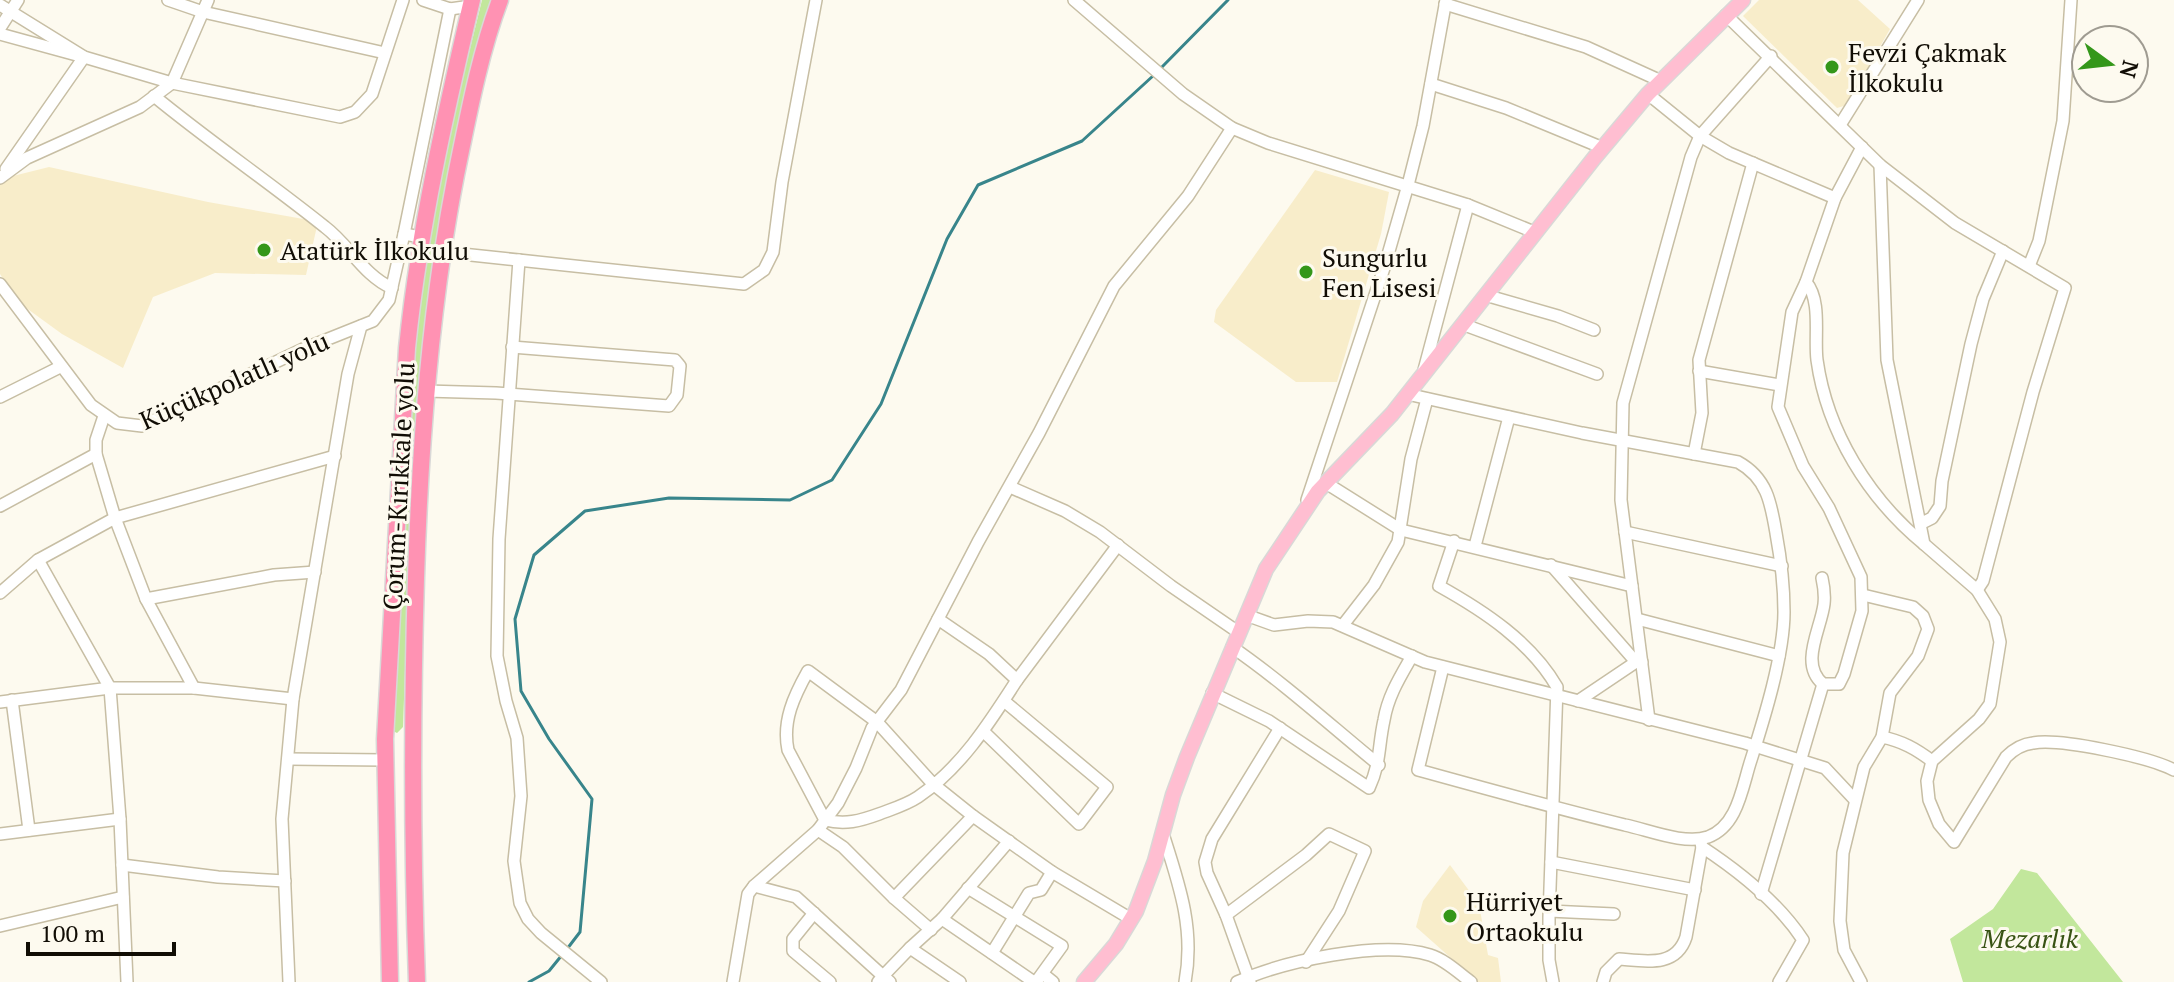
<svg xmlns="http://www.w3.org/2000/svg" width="2174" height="982" viewBox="0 0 2174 982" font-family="'PT Serif',serif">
<rect width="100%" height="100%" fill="#fdfaef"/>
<!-- built -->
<g fill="#f8edca">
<path d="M1759 0H1858L1890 29 1847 105 1837 108 1743 16Z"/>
<path d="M49 167 208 202 309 220 317 226 306 275 215 273 153 297 123 368 62 334 18 302 0 274V185L5 178Z"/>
<path d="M1315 170 1389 192 1381 234 1337 382H1296L1214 322 1216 310Z"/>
<path d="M1450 865 1479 904 1488 955 1498 958 1501 982H1478L1416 927 1423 901Z"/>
</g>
<!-- green -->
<g fill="#c2e79c">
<path d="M482 0H493L446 190 433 263 409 556 403 727 397 733 393 731C401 579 403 424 424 272 436 181 460 90 482 0Z"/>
<path d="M2021 869 2037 873 2123 982H1963L1950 939 1993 909Z"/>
</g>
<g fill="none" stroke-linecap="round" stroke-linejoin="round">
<!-- stream -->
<g stroke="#38858b" stroke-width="3">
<path d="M1160 69 1228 0"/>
<path d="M567 949 580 932 592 799 549 739 521 691 515 619 534 555 585 511 669 498 790 500 832 480 881 404 947 239 978 185 1082 141 1154 75"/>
<path d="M529 982 549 971 562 955"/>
</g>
<!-- minor casing -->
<g stroke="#c7bea4" stroke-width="14">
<g id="minor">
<path d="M168 0 203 12 385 53"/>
<path d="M423 0 450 9 471 6"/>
<path d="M1074 0 1183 94 1232 128 1268 143 1468 205 1534 232"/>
<path d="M1445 4 1586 47 1661 81"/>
<path d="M0 5 84 57 172 83 340 117 355 112 372 94 403 0"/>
<path d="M1726 15 1880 165 1955 223 2065 288 2033 392 1983 581 1977 590"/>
<path d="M0 28 18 0"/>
<path d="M0 34 84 57 6 169"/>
<path d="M1431 84 1506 108 1603 148"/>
<path d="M1648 94 1700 136 1729 153 1835 198"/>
<path d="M154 96C210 142 269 182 325 227 349 245 364 276 392 288"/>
<path d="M1840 125 1918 0"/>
<path d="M1880 165 1887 360 1924 544 1977 590 1995 619 2000 642 1990 704 1979 719 1932 761 1927 781 1929 800 1939 824 1954 842 2006 757C2013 750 2023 744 2033 743 2060 738 2149 757 2174 770"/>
<path d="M0 178 27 158 140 107 172 83 208 0"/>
<path d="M404 234 450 9"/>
<path d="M443 252 744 284 764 270 773 252 782 182 816 0"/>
<path d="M519 260 499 539 497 656 506 701 517 738 521 796 514 861 520 903 528 919 541 933 601 982"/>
<path d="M2029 266 2039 241 2063 121 2071 0"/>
<path d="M1806 282C1822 301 1814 337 1817 360 1827 432 1869 499 1924 544"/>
<path d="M0 284 91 405 117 423 142 426 303 349 373 321 389 300 404 234 421 237"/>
<path d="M1485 295 1558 316 1594 330"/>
<path d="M1462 324 1597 374"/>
<path d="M1424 370 1468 205"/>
<path d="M1699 371 1780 385"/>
<path d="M426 391 496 393 669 406 677 395 680 366 675 360 512 347"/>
<path d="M1407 394 1582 433 1738 462C1767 478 1771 503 1776 533 1781 560 1784 585 1784 612 1784 655 1764 719 1751 760 1742 787 1738 826 1708 837 1684 845 1649 830 1625 825 1555 808 1487 789 1418 770L1443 667"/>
<path d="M0 397 60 367"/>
<path d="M104 416 96 440V454L115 518 146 599 194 688"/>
<path d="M1694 454 1702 413 1699 360 1753 163"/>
<path d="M1326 483 1401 530 1632 586"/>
<path d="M1010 487 1065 511 1100 532 1171 586 1238 632"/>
<path d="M1307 500 1385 265 1408 185 1423 126 1446 0"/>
<path d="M0 506 96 454"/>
<path d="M1922 523 1932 518 1940 506 1942 481 1971 344 1983 299 2003 251"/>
<path d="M1625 532 1782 566"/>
<path d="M1454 541 1439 586C1484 611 1531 642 1557 687L1549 917V960L1553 982"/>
<path d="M1475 546 1509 417"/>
<path d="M38 560 110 688 120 819 127 982"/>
<path d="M1551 565 1636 662H1642"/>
<path d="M1822 578C1824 587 1825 595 1824 604 1821 629 1799 664 1823 684H1839L1844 674 1862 611 1861 577 1829 508 1803 466 1778 407 1792 312 1806 282 1835 198 1862 147"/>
<path d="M0 593 38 560 115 518 335 456"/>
<path d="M146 599 274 575 315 572"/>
<path d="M1246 615 1274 625 1308 621 1333 622 1425 662 1745 743 1825 768 1855 800"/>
<path d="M938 619 989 654 1017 680C990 722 961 768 918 797 906 805 892 809 879 814 860 821 845 825 825 820L788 750C782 721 794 696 808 671L877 722 933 784 973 816 1052 872 1131 919"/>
<path d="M1637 619 1779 656"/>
<path d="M1343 625 1374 585 1398 542 1411 459 1427 399"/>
<path d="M1232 647C1284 683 1330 725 1379 765"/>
<path d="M1017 680 1118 545"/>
<path d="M1212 693 1269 721 1369 788C1381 762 1378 747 1384 720 1388 696 1400 677 1412 656"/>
<path d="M12 700 29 830"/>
<path d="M1578 701 1636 662"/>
<path d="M0 702 110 688H194L293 699"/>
<path d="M1649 720 1621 500 1623 403 1691 157 1700 136 1771 56"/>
<path d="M984 732 1079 824 1107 787 1004 701"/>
<path d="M1882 737C1902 741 1916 749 1932 761"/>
<path d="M288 759 384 760"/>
<path d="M818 830 843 847 894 898"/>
<path d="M0 834 120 819"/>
<path d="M1163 834C1179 884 1195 929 1185 982"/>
<path d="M1701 843 1702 847C1740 872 1778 902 1803 940L1779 982"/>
<path d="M1551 862 1695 890"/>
<path d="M122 865 218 877 285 881"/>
<path d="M754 886 796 897 883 976 910 948 960 982"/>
<path d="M968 888 1062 946 1036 982"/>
<path d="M1761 894 1823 684"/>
<path d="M1549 911 1614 914"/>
<path d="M814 913 793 939V951L830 982"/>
<path d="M1226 915 1306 855 1329 834 1365 851 1339 911 1306 962"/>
<path d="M942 919 1034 982"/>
<path d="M0 926 123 897"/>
<path d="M931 930 894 898 973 816"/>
<path d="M910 948 942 919 1009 841"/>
<path d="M992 953 1029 893 1041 890 1052 872"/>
<path d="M1043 974 1053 982"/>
<path d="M289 982 282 819 293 699 348 374 361 326"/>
<path d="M733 982 748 894 754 886 818 830 838 803 856 768 872 728 901 690 978 542 1039 433 1114 286 1188 196 1232 128"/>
<path d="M878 982 883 976 890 982"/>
<path d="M1237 982C1284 961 1380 940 1430 955 1444 959 1459 973 1471 982"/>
<path d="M1250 982 1226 915 1207 873 1205 862 1212 839 1280 728"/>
<path d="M1603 982 1606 972 1619 959C1645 961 1676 968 1686 937L1702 847"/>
<path d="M1861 982 1844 950 1840 921 1843 853 1864 767 1882 737 1890 693 1918 656 1928 629 1923 616 1913 607 1863 595"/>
</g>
</g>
<!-- major casing -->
<g stroke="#d9d8d7" stroke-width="17">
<path id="major" d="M1084 982 1116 944 1136 911 1155 861 1173 795 1187 757 1266 569 1318 491 1392 414 1595 157 1648 94 1743 0"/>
</g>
<!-- highway casing -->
<g stroke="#d9d8d7" stroke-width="19">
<g id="highway">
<path d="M390 982 385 739 407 348C419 230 445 115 472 0"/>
<path d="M417 982C412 847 412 712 416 578 420 443 430 308 456 175 468 117 479 56 500 0"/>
</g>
</g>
<!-- minor -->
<use href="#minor" stroke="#fff" stroke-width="11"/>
<!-- major -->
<use href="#major" stroke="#ffbed1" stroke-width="14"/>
<!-- highway -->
<use href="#highway" stroke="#ff92b3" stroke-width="16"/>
</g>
<!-- markers -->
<g fill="#34971a" stroke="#fdfaef" stroke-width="3">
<circle cx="1832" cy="67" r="8"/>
<circle cx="264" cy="250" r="8"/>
<circle cx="1306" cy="272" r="8"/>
<circle cx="1450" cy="916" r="8"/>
</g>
<g text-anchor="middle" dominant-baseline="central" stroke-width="6" stroke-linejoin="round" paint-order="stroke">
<!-- poi labels -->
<g font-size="26" fill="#110d05" stroke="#fdfaef" text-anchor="start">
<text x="1848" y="52">Fevzi Çakmak<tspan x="1848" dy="30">İlkokulu</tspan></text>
<text x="280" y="250">Atatürk İlkokulu</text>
<text x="1322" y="257">Sungurlu<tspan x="1322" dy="30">Fen Lisesi</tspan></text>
<text x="1466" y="901">Hürriyet<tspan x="1466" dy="30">Ortaokulu</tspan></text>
</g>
<!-- street labels -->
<g font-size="26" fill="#110d05" stroke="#fdfaef">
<text transform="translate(234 380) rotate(-24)">Küçükpolatlı yolu</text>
<text transform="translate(398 486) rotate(-87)">Çorum-Kırıkkale yolu</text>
</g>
<!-- park labels -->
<g font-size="26" font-style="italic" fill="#385314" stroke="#fdfaef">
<text x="2030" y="938">Mezarlık</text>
</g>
</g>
<!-- north arrow -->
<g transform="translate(2110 64) rotate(105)"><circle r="38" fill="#fdfaef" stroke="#9f9b91" stroke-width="2"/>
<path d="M0-6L14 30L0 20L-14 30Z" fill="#34971a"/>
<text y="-12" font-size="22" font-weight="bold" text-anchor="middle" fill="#110d05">N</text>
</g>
<!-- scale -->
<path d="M28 942v12h146v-12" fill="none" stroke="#110d05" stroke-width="4"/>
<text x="40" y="942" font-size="24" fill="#110d05" stroke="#fdfaef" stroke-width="6" paint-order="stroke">100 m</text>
</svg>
